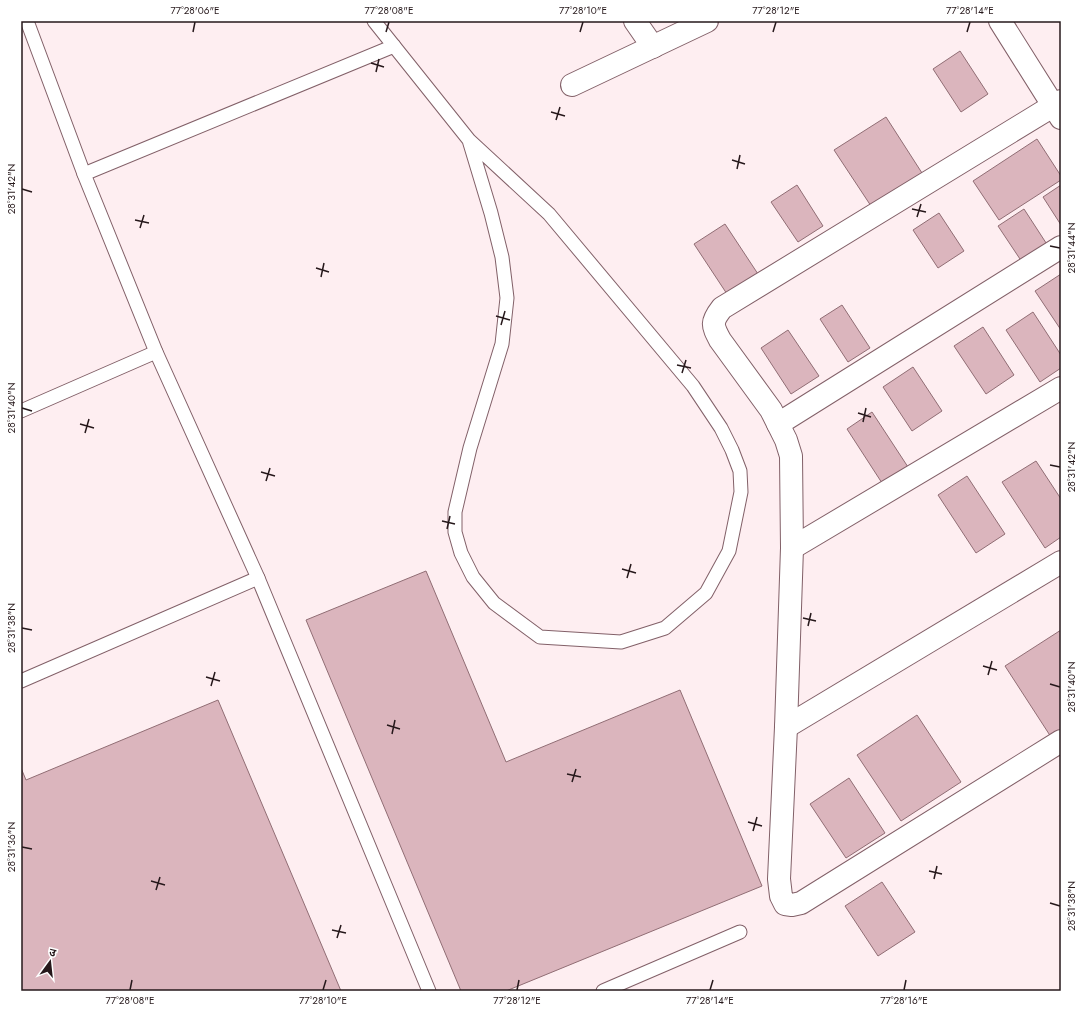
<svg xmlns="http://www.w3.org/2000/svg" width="1082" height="1012" viewBox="0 0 1082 1012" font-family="Jost,'Noto Sans Devanagari',sans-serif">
<rect width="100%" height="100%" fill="#feeef1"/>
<!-- building -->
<g fill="#dbb5bd" stroke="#906d74">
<path d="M960 51 988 94 961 112 933 69Z"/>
<path d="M886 117 922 173 871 206 834 150Z"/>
<path d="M1037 139 1061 176V180L999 220 973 181Z"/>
<path d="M797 185 823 226 798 242 771 202Z"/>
<path d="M1061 185V225L1043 197Z"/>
<path d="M1024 209 1050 249 1024 265 998 226Z"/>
<path d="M939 213 964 251 938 268 913 230Z"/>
<path d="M725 224 758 274 727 294 694 244Z"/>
<path d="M1061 274V330L1035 291Z"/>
<path d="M842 305 870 348 848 362 820 319Z"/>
<path d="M1033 312 1061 355V368L1040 382 1006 330Z"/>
<path d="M983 327 1014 375 986 394 954 346Z"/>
<path d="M788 330 819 376 791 394 761 348Z"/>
<path d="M913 367 942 411 912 431 883 387Z"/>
<path d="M872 412 908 467 882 483 847 429Z"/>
<path d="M1036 461 1061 499V537L1045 548 1002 482Z"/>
<path d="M967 476 1005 534 976 553 938 495Z"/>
<path d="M426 571 506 762 680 690 762 886 506 991H461L306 620Z"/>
<path d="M1061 630V730L1051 737 1005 666Z"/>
<path d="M218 700 341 991H21V768L26 780Z"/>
<path d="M917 715 961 782 901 821 857 755Z"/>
<path d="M849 778 885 833 846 858 810 804Z"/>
<path d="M882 882 915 932 878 956 845 906Z"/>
</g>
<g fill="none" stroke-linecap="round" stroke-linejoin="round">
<!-- lane casing -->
<g stroke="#826068" stroke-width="15">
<g id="lane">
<path d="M27 21 84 174 156 352 258 578 429 991"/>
<path d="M374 21 469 140 491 213 502 257 507 298 502 344 470 448 455 512V532L461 553 473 577 494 603 540 637 621 642 665 628 706 593 729 551 741 492 740 471 732 450 721 428 693 386 549 214 469 140"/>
<path d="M84 174 394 46"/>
<path d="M21 411 156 352"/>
<path d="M21 681 258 578"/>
<path d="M603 991 740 932"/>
</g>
</g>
<!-- street casing -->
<g stroke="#826068" stroke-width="24">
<g id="street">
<path d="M635 21 653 47"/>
<path d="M1000 21 1061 118"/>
<path d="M572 85 707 21"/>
<path d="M1061 101 722 308C711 322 712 325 720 340L771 410 786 440 791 456 792 548 786 727 779 879 781 896 785 904 792 905 801 903 1061 741"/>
<path d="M778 424 1061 247"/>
<path d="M792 548 1061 388"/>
<path d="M786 727 1061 562"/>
</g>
</g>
<!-- lane -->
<use href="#lane" stroke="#fff" stroke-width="13"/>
<!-- street -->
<use href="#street" stroke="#fff" stroke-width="22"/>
</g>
<!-- ticks -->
<path fill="none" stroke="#26181b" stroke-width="1.5" d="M193 32 195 22M386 32 389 22M580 32 583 22M773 32 776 22M967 32 970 22M371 63 384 67M376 72 379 59M551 112 565 116M556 120 560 107M732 160 745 164M737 169 740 155M22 189 32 192M912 209 926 212M917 217 921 204M135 220 149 223M140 228 144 215M1050 246 1060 248M316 268 329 272M321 277 324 263M496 316 510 320M501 325 505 311M677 365 691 368M682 373 686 360M22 408 32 411M858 413 871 417M863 422 866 408M80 424 94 428M85 433 89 419M1050 465 1060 467M261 472 275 476M266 481 270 468M442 521 455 524M447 529 450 516M622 569 636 573M627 578 631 564M803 618 816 621M808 626 811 613M22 628 32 630M983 666 997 670M988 675 992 661M206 677 220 681M1050 684 1060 687M211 686 215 672M387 725 400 729M392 734 395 720M567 774 581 777M572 782 576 769M748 822 762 826M753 831 757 817M22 847 32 849M929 871 942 874M934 879 937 866M151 881 165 885M156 890 160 877M1050 903 1060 906M332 930 346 933M337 938 341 925M130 990 132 980M323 990 326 980M517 990 519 980M710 990 713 980M904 990 906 980"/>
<!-- border -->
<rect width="1082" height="1012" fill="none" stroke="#ffffff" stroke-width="44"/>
<!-- north arrow -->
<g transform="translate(50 962) rotate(15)" stroke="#ffffff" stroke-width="3" paint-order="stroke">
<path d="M0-3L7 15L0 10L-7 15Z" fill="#26181b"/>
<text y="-6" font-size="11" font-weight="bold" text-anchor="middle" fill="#26181b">उ</text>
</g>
<rect x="22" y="22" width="1038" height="968" fill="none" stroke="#26181b" stroke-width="1.5"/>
<g font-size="10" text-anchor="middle" fill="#26181b">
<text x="195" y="14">77°28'06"E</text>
<text x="389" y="14">77°28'08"E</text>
<text x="583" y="14">77°28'10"E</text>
<text x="776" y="14">77°28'12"E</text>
<text x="970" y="14">77°28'14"E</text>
<text transform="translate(11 189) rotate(-90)" y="4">28°31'42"N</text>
<text transform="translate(1071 248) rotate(-90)" y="4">28°31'44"N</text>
<text transform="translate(11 408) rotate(-90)" y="4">28°31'40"N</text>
<text transform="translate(1071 467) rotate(-90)" y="4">28°31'42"N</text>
<text transform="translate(11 628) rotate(-90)" y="4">28°31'38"N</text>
<text transform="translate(1071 687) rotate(-90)" y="4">28°31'40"N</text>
<text transform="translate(11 847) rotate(-90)" y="4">28°31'36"N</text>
<text transform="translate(1071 906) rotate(-90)" y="4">28°31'38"N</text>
<text x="130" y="1004">77°28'08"E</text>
<text x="323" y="1004">77°28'10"E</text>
<text x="517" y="1004">77°28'12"E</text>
<text x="710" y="1004">77°28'14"E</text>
<text x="904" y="1004">77°28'16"E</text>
</g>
</svg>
